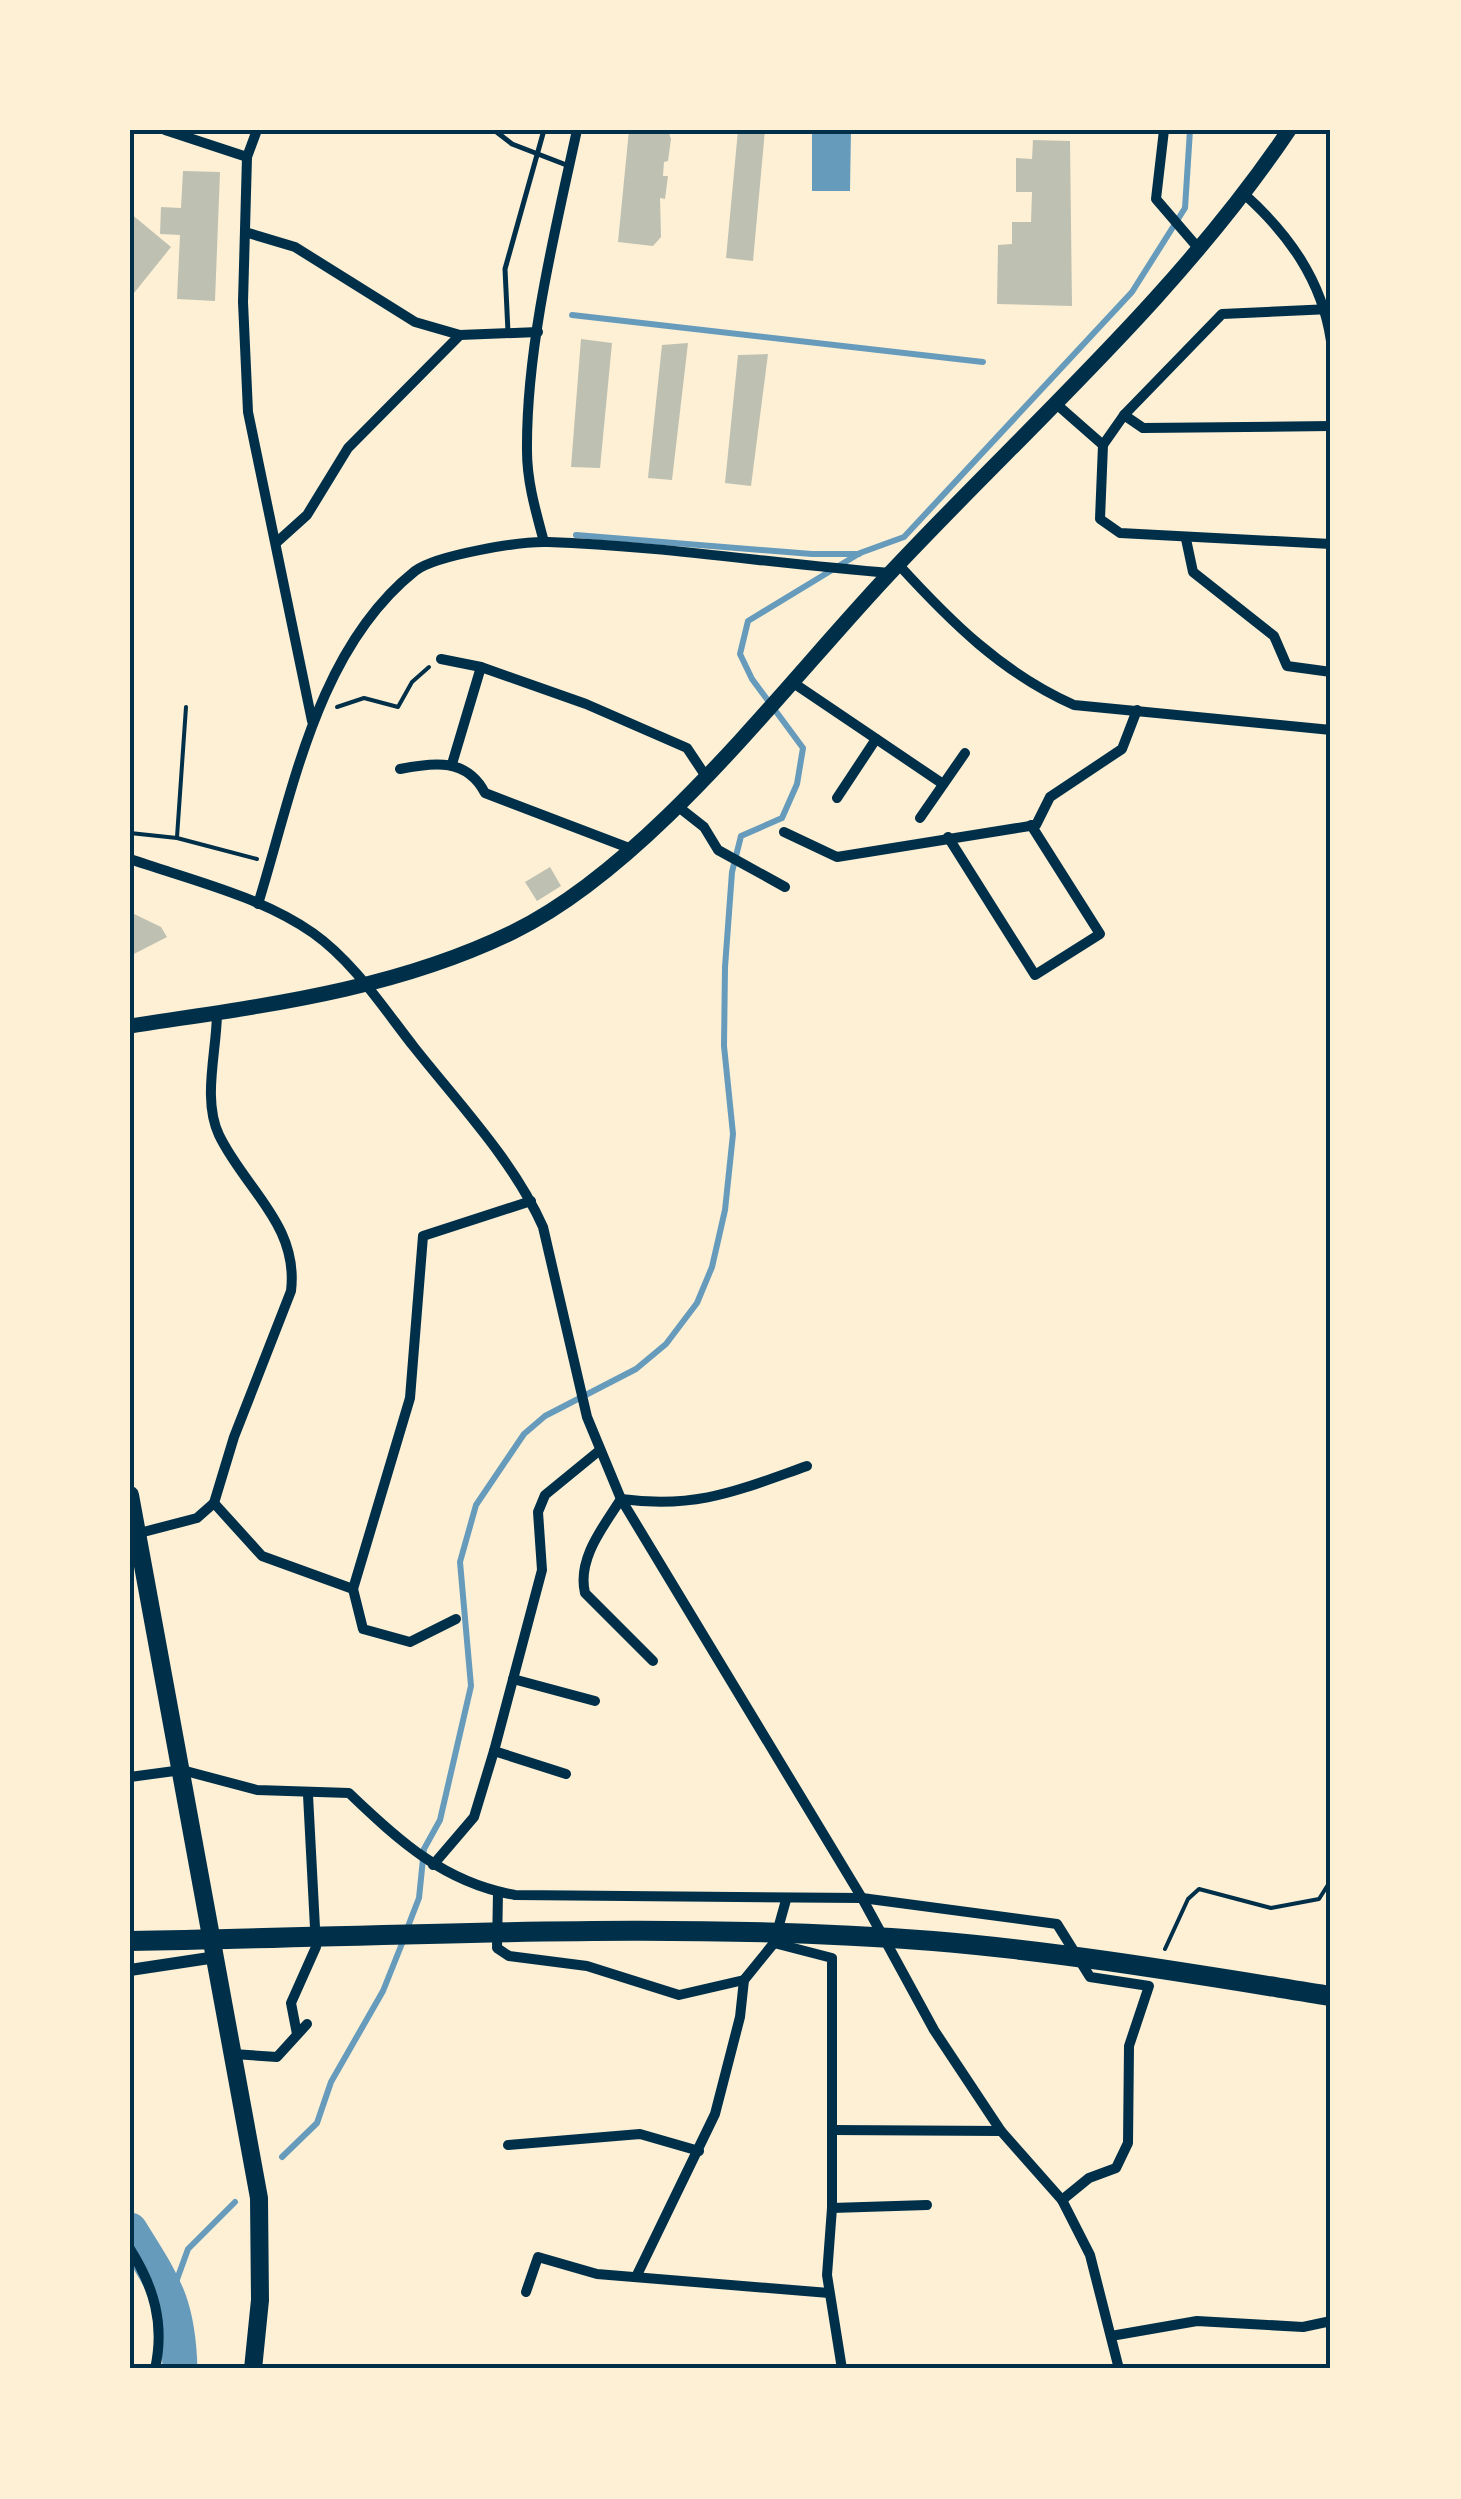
<svg xmlns="http://www.w3.org/2000/svg" width="1461" height="2499" viewBox="0 0 1461 2499" font-family="'Fira Sans',sans-serif">
<rect width="100%" height="100%" fill="#fdf0d5"/>
<!-- water -->
<path fill="#669bbc" d="M812 130H851L850 191H812Z"/>
<g fill="none" stroke-linecap="round" stroke-linejoin="round">
<!-- stream -->
<g stroke="#669bbc" stroke-width="6">
<path d="M572 315 983 362"/>
<path d="M576 535 812 554H859"/>
<path d="M407 1929 419 1898 424 1849 440 1820 471 1686 460 1562 476 1505 524 1434 545 1416 636 1369 666 1344 697 1303 712 1267 725 1210 733 1134 724 1046 725 967 732 872 741 836 782 818 797 784 803 748 752 679 740 654 748 621 860 553 904 537 1132 292 1185 208 1190 130"/>
<path d="M282 2157 317 2123 331 2082 383 1991 403 1941"/>
<path d="M171 2296 188 2249 235 2202"/>
</g>
<!-- river -->
<path stroke="#669bbc" stroke-width="35" d="M130 2230C164 2285 178 2302 180 2369"/>
</g>
<!-- building -->
<g fill="#bec0b2">
<path d="M629 130H668L671 139 668 161 664 162 663 176H668L665 199 660 198 661 237 653 246 618 242Z"/>
<path d="M738 130H765L753 261 726 258Z"/>
<path d="M1033 140 1070 141 1072 306 997 304 998 245 1012 244V222H1031L1032 192H1016V158L1032 159Z"/>
<path d="M183 171 220 172 215 301 177 299 180 235 160 234 161 207 181 208Z"/>
<path d="M130 213 171 247 130 298Z"/>
<path d="M581 339 612 343 600 468 571 467Z"/>
<path d="M688 343 672 480 648 478 662 345Z"/>
<path d="M768 354 751 486 725 483 738 355Z"/>
<path d="M550 867 561 886 537 901 525 882Z"/>
<path d="M130 912 161 927 167 937 130 956Z"/>
</g>
<g fill="none" stroke-linecap="round" stroke-linejoin="round">
<!-- path -->
<g stroke="#003049" stroke-width="4">
<path d="M337 707 364 698 398 707 412 682 429 667"/>
<path d="M130 833 177 838 257 859"/>
<path d="M177 837 186 707"/>
<path d="M1165 1949 1188 1899 1199 1889 1271 1908 1319 1899 1331 1880"/>
</g>
<!-- service -->
<g stroke="#003049" stroke-width="5">
<path d="M494 130 512 144 569 166"/>
<path d="M508 332 505 269 544 130"/>
</g>
<!-- minor -->
<g stroke="#003049" stroke-width="10">
<path d="M165 130 247 157 243 302 248 412 312 721"/>
<path d="M1164 130 1156 199 1199 249"/>
<path d="M247 157 257 130"/>
<path d="M1243 193C1288 233 1322 280 1331 341"/>
<path d="M245 232 295 247 415 322 460 335"/>
<path d="M1331 309 1222 314 1124 415 1103 445 1100 519 1120 533 1331 544"/>
<path d="M1054 402 1103 445"/>
<path d="M1124 415 1143 428 1331 426"/>
<path d="M1186 539 1193 572 1274 636 1287 666 1331 672"/>
<path d="M277 542 307 515 348 448 460 335 538 332"/>
<path d="M544 542C536 512 527 482 527 451 526 348 555 231 577 130"/>
<path d="M898 564C950 621 1002 673 1074 705L1331 730"/>
<path d="M441 659 481 667 586 704 687 748 705 775"/>
<path d="M792 682 943 784"/>
<path d="M452 764 481 667"/>
<path d="M400 769C434 762 467 758 485 793L629 848"/>
<path d="M837 798 876 739"/>
<path d="M676 805 704 827 718 850 785 887"/>
<path d="M920 818 965 753"/>
<path d="M784 832 837 857 1036 825 1050 797 1122 749 1137 710"/>
<path d="M948 837 1035 975 1100 934 1031 825"/>
<path d="M130 859C191 880 260 896 313 933 354 962 384 1009 414 1047 459 1104 513 1160 543 1227L587 1417 621 1499 862 1898 934 2030 1001 2131 1062 2200 1090 2255 1119 2369"/>
<path d="M258 904C293 791 317 649 415 571 436 555 521 541 548 542 662 546 776 564 890 573"/>
<path d="M214 1503 234 1437 291 1291C299 1225 245 1189 219 1135 202 1099 217 1051 217 1012"/>
<path d="M132 1535 197 1518 214 1503 262 1556 353 1589 410 1398 423 1236 531 1201"/>
<path d="M353 1589 363 1629 410 1642 456 1619"/>
<path d="M653 1661 585 1593C577 1559 603 1527 621 1499 697 1509 736 1491 807 1466"/>
<path d="M513 1679 595 1701"/>
<path d="M494 1751 566 1774"/>
<path d="M130 1777 182 1770 257 1790 349 1793C399 1841 445 1883 515 1895L862 1898 1057 1924 1090 1977 1149 1986 1129 2046 1128 2143 1116 2168 1089 2178 1062 2200"/>
<path d="M433 1865 474 1817 494 1751 542 1570 538 1512 545 1495 600 1450"/>
<path d="M498 1892 497 1948 509 1956 587 1966 679 1995 744 1980 774 1943 786 1900"/>
<path d="M774 1943 832 1958V2208L827 2275 842 2369"/>
<path d="M297 2034 291 2003 316 1947 308 1795"/>
<path d="M233 2054 277 2057 307 2024"/>
<path d="M833 2130 1001 2131"/>
<path d="M508 2145 640 2134 699 2151"/>
<path d="M832 2208 927 2205"/>
<path d="M130 2249C154 2287 165 2324 155 2369"/>
<path d="M636 2277 715 2114 740 2017 744 1980"/>
<path d="M526 2292 538 2257 597 2274 829 2293"/>
<path d="M1111 2336 1197 2321 1303 2327 1331 2321"/>
</g>
<!-- tertiary -->
<path stroke="#003049" stroke-width="12" d="M130 1970 216 1957"/>
<!-- secondary -->
<path stroke="#003049" stroke-width="15" d="M130 1026C261 1006 392 991 513 932 652 864 785 684 892 571 1026 428 1179 294 1289 130"/>
<!-- primary -->
<path stroke="#003049" stroke-width="18" d="M130 1495 259 2198 260 2300 253 2369"/>
<!-- motorway -->
<path stroke="#003049" stroke-width="20" d="M130 1941C397 1937 667 1920 933 1941 1066 1952 1199 1975 1331 1996"/>
</g>
<!-- border -->
<rect width="1461" height="2499" fill="none" stroke="#fdf0d5" stroke-width="265"/>
<rect x="132" y="132" width="1196" height="2234" fill="none" stroke="#003049" stroke-width="4"/>
</svg>
